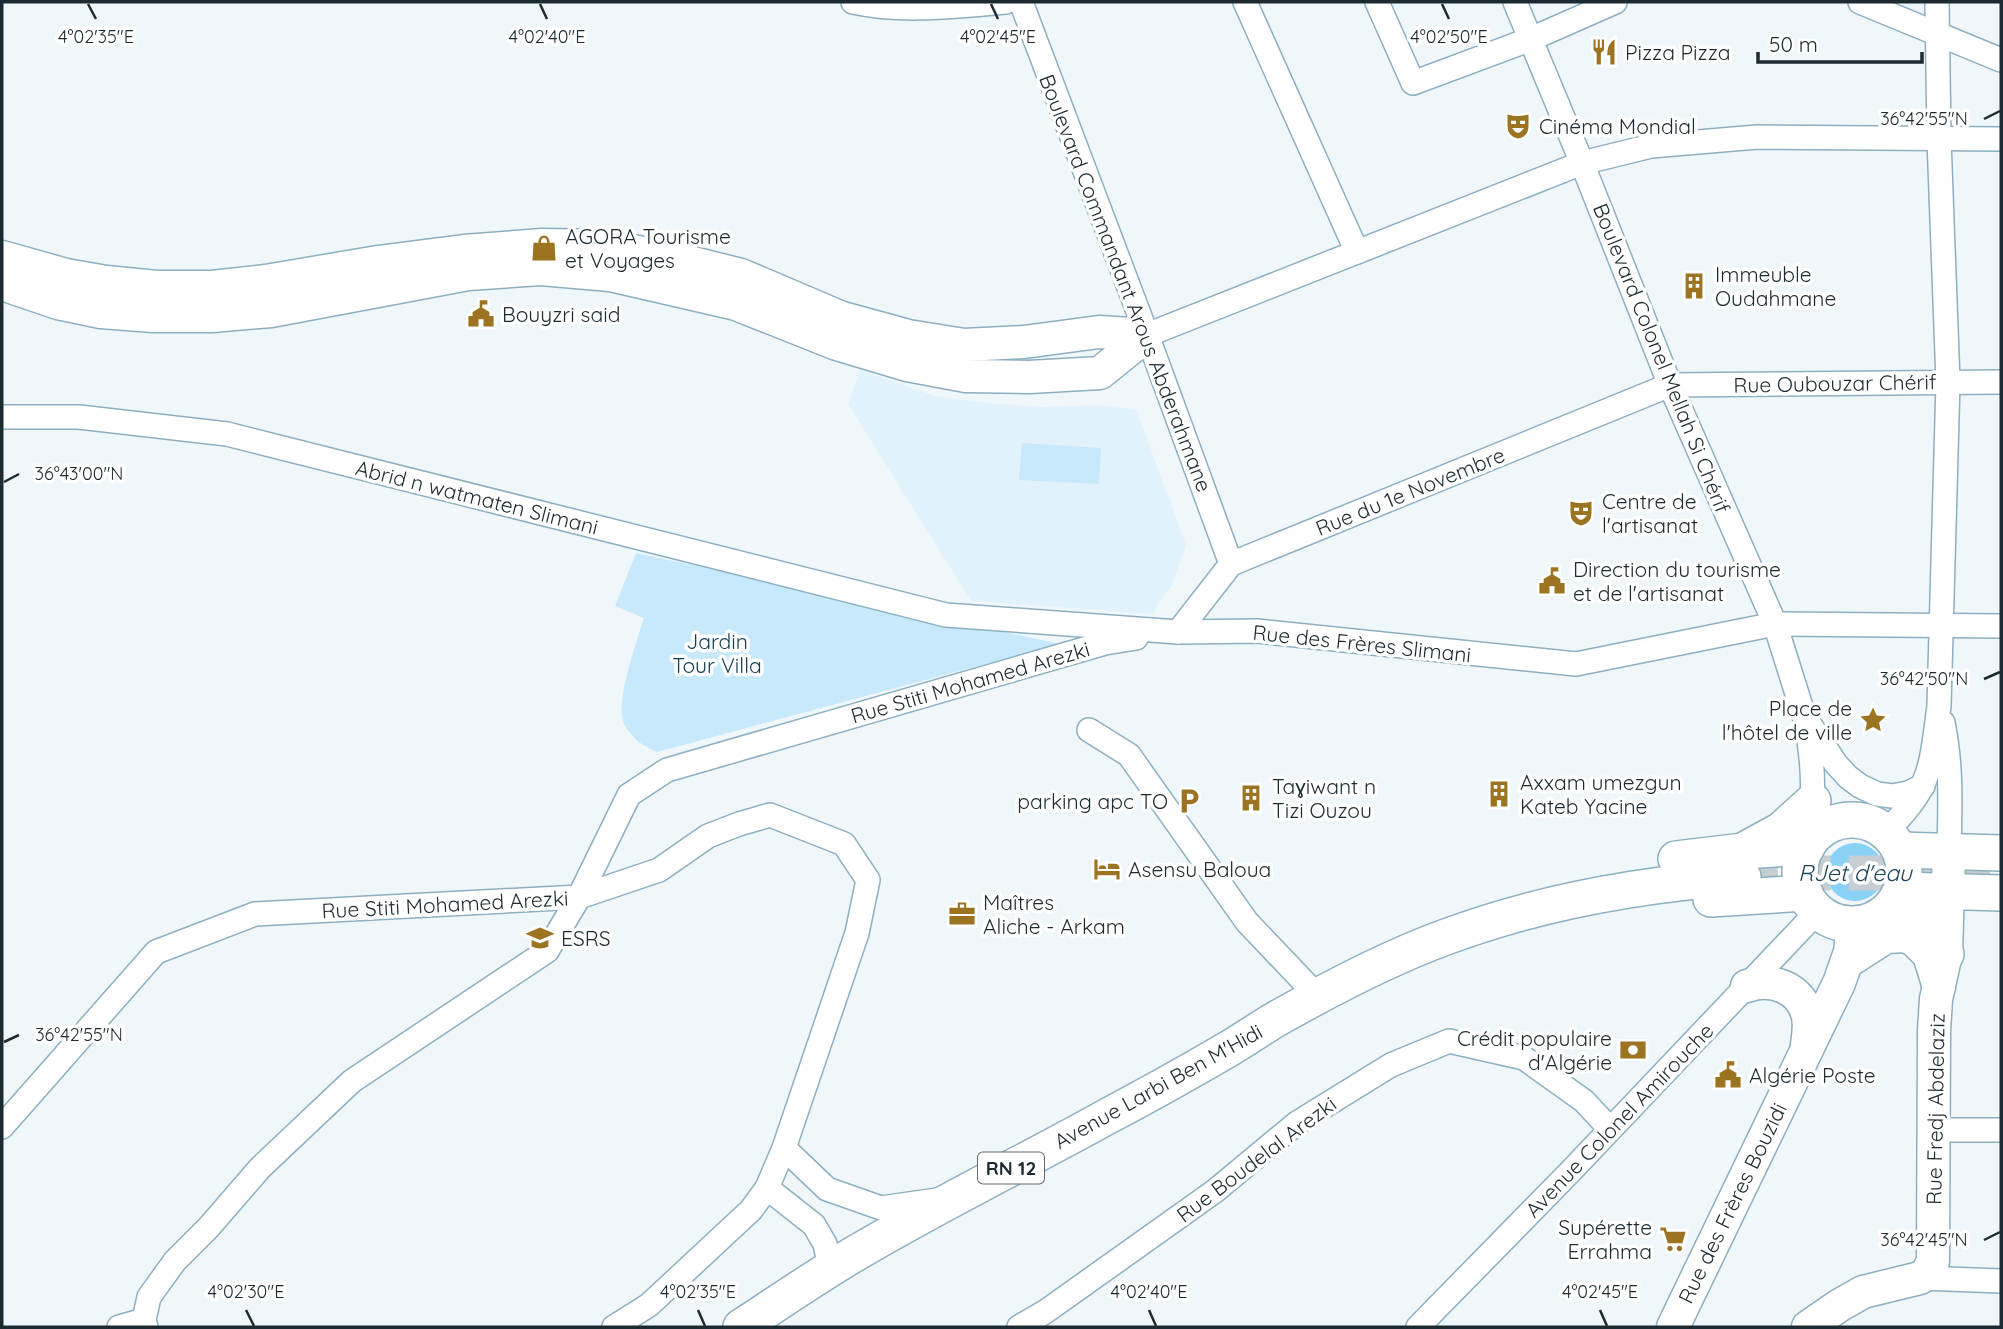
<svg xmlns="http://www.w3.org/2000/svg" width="2003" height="1329" viewBox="0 0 2003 1329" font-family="Quicksand,sans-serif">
<rect width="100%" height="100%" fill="#f0f7fb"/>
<!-- built -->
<path fill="#e1f2fc" d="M860 370 935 396 987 403 1041 407 1097 405 1136 409 1186 545 1172 585 1152 614 971 601 848 404Z"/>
<!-- green -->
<g fill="#c7e9fb">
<path d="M1022 443 1101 448 1099 484 1019 480Z"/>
<path d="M636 553 1060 644 657 752C643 746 632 739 624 724 614 704 637 641 644 618L615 606Z"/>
</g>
<!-- water -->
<circle fill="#89d1f5" cx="1855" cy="872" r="29"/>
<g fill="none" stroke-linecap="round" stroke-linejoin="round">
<!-- primary-tunnel -->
<path stroke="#c6ced3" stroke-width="35" stroke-dasharray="35 18" stroke-linecap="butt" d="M1743 877 1807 873H2001"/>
<!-- street casing -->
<g stroke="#8cafc2" stroke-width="26">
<g id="street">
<path d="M853 2C903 13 956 6 1006 2"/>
<path d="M1021 2 1147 335 1231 564"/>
<path d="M1245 2 1357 252"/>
<path d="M1377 2 1413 83 1531 39 1615 2"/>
<path d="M1515 2 1582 163 1670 385 1775 624 1804 716 1836 764 1848 777 1860 786 1877 794 1892 796 1908 793 1923 786"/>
<path d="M1860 2 2001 60"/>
<path d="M1147 335 1582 163 1651 146 1757 137 2001 139"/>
<path d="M2 417H79L227 434 946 615 1178 632 1257 631 1576 664 1775 624 2001 626"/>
<path d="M1178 632 1231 564 1670 385 2001 382"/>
<path d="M1943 723C1952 766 1950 808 1949 852"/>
<path d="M1806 726C1815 765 1814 803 1809 843"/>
<path d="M1089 730 1129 755 1247 922 1306 984"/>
<path d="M1886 831C1932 789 1931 765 1939 706L1948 382 1939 139 1937 2"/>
<path d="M2 1127 156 952 255 914 579 897 629 795 667 770 1105 643 1136 638"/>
<path d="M1934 1130H2001"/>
<path d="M784 1148 827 1189 881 1208 937 1200"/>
<path d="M767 1188 814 1225 825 1244 830 1268"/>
<path d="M1920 1278 2001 1281"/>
<path d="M119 1327 144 1320"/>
<path d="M146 1327 144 1320 149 1297 175 1261 209 1227 260 1168 352 1081 547 951 579 897 659 870 708 836 739 824 770 815 844 844 868 880 857 933 784 1148 767 1188 751 1210 649 1305 614 1327"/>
<path d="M1019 1327 1045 1312 1215 1191 1297 1123 1391 1065 1449 1041 1524 1058 1584 1101 1610 1129"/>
<path d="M1418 1327 1569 1173 1818 911"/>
</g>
</g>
<!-- secondary casing -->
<g stroke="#8cafc2" stroke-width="35">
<g id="secondary">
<path d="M2 257 66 275 106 282 157 287H212L266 281 378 262 464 251 542 245 605 246 681 260 741 275 842 318 908 336 964 345 1024 342 1099 332 1147 335"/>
<path d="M2 284 58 303 101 312 153 316H212L271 311 468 274 541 269 610 275 736 304 837 344 907 365 966 376 1029 377 1100 373 1147 335"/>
<path d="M1847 962 1886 937 1906 936 1915 941 1929 955 1939 987"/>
<path d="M1747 986C1772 977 1802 988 1808 1017 1810 1026 1808 1036 1807 1045"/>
<path d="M1673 1327 1839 983 1850 952 1853 924"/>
<path d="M1808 1327 1840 1305 1863 1292 1920 1278 1926 1274 1933 1262 1934 1031 1936 999 1946 954 1949 852"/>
</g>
</g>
<!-- primary casing -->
<g stroke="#8cafc2" stroke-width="38">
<g id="primary">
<circle cx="1852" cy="872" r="52"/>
<path d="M1748 848 1781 830 1813 801"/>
<path d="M1900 850 2001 853"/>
<path d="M1676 859 1743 851 1807 847"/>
<path d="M1901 890 2001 893"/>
<path d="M1711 899 1805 893"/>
<path d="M1895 902C1925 918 1934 921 1946 954"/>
<path d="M741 1327C781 1301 821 1273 863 1249 943 1202 1027 1161 1108 1116 1148 1095 1187 1073 1225 1051 1246 1039 1266 1024 1287 1013 1337 985 1389 958 1443 938 1539 902 1640 884 1743 877"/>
</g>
</g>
<!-- street -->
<use href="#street" stroke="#fff" stroke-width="23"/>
<!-- secondary -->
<use href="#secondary" stroke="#fff" stroke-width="32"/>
<!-- primary -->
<use href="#primary" stroke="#fff" stroke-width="35"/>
</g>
<!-- ticks -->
<path fill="none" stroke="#1c2a31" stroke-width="2.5" d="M88 4 96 19M540 4 547 19M991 4 998 19M1442 4 1449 19M1984 119 2000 111M4 482 19 474M1984 679 2000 672M4 1042 19 1035M1984 1240 2000 1232M246 1310 254 1326M698 1310 705 1326M1149 1310 1156 1326M1600 1310 1607 1326"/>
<!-- icons -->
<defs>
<g id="restaurant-bare" transform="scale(2.1)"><path d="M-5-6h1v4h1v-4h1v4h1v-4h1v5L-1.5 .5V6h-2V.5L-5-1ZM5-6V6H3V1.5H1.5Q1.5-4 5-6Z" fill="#9c7421" stroke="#fff" stroke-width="2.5" paint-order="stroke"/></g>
<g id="theatre-bare" transform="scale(2.1)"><path d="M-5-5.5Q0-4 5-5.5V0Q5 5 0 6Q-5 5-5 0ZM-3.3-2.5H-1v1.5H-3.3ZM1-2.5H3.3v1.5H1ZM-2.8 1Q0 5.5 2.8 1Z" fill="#9c7421" stroke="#fff" stroke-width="2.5" paint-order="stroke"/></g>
<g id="shop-bare" transform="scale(2.1)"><path d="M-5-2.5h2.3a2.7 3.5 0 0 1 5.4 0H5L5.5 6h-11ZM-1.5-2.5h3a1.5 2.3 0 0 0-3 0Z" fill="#9c7421" stroke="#fff" stroke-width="2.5" paint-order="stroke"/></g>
<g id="building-bare" transform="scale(2.1)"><path d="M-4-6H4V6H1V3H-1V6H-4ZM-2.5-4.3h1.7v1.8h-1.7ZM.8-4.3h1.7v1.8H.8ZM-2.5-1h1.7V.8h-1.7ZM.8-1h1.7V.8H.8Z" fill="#9c7421" stroke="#fff" stroke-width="2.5" paint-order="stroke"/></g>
<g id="civic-bare" transform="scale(2.1)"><path d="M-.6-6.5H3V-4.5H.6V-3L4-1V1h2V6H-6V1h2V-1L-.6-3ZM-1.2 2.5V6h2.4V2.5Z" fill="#9c7421" stroke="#fff" stroke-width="2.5" paint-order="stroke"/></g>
<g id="sight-bare" transform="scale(2.1)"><path d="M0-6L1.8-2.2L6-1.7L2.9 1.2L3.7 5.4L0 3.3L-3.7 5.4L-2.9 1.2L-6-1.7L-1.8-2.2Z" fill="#9c7421" stroke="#fff" stroke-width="2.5" paint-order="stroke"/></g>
<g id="parking-bare" transform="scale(2.1)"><path d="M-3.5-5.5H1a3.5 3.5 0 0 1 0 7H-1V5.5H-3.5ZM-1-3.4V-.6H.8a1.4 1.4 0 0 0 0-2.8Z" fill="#9c7421" stroke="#fff" stroke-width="2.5" paint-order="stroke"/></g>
<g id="hotel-bare" transform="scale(2.1)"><path d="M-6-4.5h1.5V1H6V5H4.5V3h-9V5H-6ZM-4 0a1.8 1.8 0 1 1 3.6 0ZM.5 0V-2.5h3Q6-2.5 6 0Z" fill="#9c7421" stroke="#fff" stroke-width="2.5" paint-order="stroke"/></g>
<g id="office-bare" transform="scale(2.1)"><path d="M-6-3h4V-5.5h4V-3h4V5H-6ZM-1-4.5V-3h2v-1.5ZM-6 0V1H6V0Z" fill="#9c7421" stroke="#fff" stroke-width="2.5" paint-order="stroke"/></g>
<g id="school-bare" transform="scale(2.1)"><path d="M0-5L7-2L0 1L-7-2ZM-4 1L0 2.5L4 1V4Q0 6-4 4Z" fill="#9c7421" stroke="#fff" stroke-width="2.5" paint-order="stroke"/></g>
<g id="bank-bare" transform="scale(2.1)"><path d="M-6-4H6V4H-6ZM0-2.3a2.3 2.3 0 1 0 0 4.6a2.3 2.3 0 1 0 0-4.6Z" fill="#9c7421" stroke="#fff" stroke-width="2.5" paint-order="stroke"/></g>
<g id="supermarket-bare" transform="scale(2.1)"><path d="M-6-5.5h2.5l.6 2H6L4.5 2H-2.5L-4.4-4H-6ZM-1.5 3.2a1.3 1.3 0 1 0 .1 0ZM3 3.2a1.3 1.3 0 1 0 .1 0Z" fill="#9c7421" stroke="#fff" stroke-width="2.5" paint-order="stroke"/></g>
</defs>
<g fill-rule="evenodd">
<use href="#restaurant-bare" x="1604" y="52"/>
<use href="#theatre-bare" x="1518" y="126"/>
<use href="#shop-bare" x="544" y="248"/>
<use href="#building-bare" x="1694" y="286"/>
<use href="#civic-bare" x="481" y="314"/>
<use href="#theatre-bare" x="1581" y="513"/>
<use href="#civic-bare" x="1552" y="581"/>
<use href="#sight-bare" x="1873" y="720"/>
<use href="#building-bare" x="1499" y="794"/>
<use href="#building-bare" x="1251" y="798"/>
<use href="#parking-bare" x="1189" y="801"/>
<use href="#hotel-bare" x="1107" y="869"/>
<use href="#office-bare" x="962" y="914"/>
<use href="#school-bare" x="540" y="938"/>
<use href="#bank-bare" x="1633" y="1050"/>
<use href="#civic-bare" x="1728" y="1075"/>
<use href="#supermarket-bare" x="1673" y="1239"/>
</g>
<g text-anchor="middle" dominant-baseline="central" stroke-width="7" stroke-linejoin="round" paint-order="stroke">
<!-- shield labels -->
<rect fill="#fff" stroke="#606a6f" stroke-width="2" x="978" y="1152.5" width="66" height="31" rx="5"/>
<g font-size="19" font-weight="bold" fill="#1c2a31">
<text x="1011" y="1168">RN 12</text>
</g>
<!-- poi labels -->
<g font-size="21" fill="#1c2a31" stroke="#fff" text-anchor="start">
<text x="1625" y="52">Pizza Pizza</text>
<text x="1539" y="126">Cinéma Mondial</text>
<text x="565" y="236">AGORA Tourisme<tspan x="565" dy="24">et Voyages</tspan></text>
<text x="1715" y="274">Immeuble<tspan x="1715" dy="24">Oudahmane</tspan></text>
<text x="502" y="314">Bouyzri said</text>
<text x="1602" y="501">Centre de<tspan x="1602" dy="24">l'artisanat</tspan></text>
<text x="1573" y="569">Direction du tourisme<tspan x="1573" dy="24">et de l'artisanat</tspan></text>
<text x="1852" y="708" text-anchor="end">Place de<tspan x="1852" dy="24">l'hôtel de ville</tspan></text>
<text x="1520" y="782">Axxam umezgun<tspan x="1520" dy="24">Kateb Yacine</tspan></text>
<text x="1272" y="786">Taɣiwant n<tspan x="1272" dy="24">Tizi Ouzou</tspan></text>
<text x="1168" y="801" text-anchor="end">parking apc TO</text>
<text x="1128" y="869">Asensu Baloua</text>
<text x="983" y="902">Maîtres<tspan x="983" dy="24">Aliche - Arkam</tspan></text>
<text x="561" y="938">ESRS</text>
<text x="1612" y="1038" text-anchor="end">Crédit populaire<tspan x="1612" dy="24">d'Algérie</tspan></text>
<text x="1749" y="1075">Algérie Poste</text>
<text x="1652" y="1227" text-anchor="end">Supérette<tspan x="1652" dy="24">Errahma</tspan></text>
</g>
<!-- street labels -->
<g font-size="21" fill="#1c2a31" stroke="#fff">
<text transform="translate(1126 283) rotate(69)">Boulevard Commandant Arous Abderahmane</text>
<text transform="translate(1662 358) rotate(68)">Boulevard Colonel Mellah Si Chérif</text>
<text transform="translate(1835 383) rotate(-1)">Rue Oubouzar Chérif</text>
<text transform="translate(1410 491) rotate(-22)">Rue du 1e Novembre</text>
<text transform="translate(477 497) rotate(14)">Abrid n watmaten Slimani</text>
<text transform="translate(1362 643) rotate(6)">Rue des Frères Slimani</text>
<text transform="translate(970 682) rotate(-16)">Rue Stiti Mohamed Arezki</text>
<text transform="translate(445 904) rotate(-3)">Rue Stiti Mohamed Arezki</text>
<text transform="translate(1158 1086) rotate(-29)">Avenue Larbi Ben M'Hidi</text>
<text transform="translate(1935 1109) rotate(-89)">Rue Fredj Abdelaziz</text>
<text transform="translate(1619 1120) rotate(-46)">Avenue Colonel Amirouche</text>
<text transform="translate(1256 1159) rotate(-37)">Rue Boudelal Arezki</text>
<text transform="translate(1732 1203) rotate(-64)">Rue des Frères Bouzidi</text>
</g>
<!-- park labels -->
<g font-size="21" fill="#133d50" stroke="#fff">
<text x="717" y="641">Jardin<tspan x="717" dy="24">Tour Villa</tspan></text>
</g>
<!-- water labels -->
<g font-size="23" font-style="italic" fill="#1e475a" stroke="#fff">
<text x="1855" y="872">RJet d'eau</text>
</g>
</g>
<g font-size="18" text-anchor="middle" fill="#1c2a31" stroke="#fff" stroke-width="7" stroke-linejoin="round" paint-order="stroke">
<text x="96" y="43">4°02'35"E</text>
<text x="547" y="43">4°02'40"E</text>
<text x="998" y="43">4°02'45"E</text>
<text x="1449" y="43">4°02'50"E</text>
<text x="1924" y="125">36°42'55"N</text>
<text x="79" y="480">36°43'00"N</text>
<text x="1924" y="685">36°42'50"N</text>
<text x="79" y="1041">36°42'55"N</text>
<text x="1924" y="1246">36°42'45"N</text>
<text x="246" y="1298">4°02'30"E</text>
<text x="698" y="1298">4°02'35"E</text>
<text x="1149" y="1298">4°02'40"E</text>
<text x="1600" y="1298">4°02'45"E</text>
</g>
<!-- border -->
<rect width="2003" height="1329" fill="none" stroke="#1c2a31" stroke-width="7"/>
<!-- scale -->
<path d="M1758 52v10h164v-10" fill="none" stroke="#1c2a31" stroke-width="3.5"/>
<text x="1769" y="52" font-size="21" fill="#1c2a31" stroke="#ffffff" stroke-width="5" paint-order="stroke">50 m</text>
</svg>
